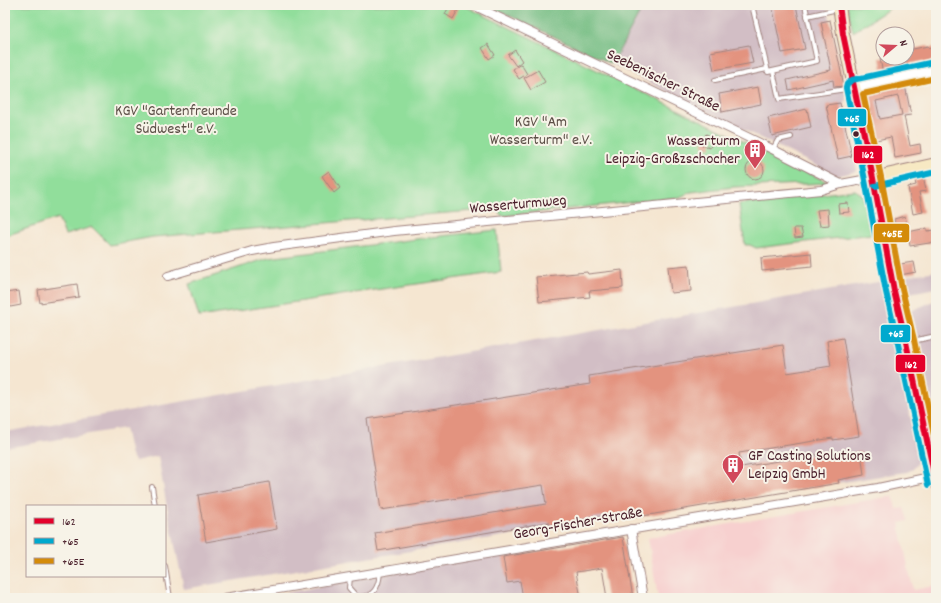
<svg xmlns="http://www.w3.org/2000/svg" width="941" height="603" viewBox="0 0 941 603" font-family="Dekko,sans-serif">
<rect width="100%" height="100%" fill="#f7f3e8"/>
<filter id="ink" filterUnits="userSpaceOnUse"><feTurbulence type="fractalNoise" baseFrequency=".025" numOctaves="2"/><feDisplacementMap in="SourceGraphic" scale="8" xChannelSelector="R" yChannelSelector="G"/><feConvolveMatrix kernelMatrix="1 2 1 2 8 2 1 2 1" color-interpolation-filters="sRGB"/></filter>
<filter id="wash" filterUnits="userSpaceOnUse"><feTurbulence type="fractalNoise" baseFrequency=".012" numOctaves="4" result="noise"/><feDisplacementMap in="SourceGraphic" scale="16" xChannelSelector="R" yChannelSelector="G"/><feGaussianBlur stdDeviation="0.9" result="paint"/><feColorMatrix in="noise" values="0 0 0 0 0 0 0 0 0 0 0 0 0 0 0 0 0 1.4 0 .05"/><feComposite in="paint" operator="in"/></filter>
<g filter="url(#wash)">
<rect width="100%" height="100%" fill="#f5e6d1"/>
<!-- built -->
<path fill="#f7d0cf" d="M893 496 896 509 904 508 908 521 899 523 913 590 934 586 936 587V598H658L648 538Z"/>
<!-- industrial -->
<g fill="#d2bec5">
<path d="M644 5H827L844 86 846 99 844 106 857 171 837 176 612 64Z"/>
<path d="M906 83 912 116 893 120V126L873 130 866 92Z"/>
<path d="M936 271V288L904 294 901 277Z"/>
<path d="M884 281 919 461 913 469 907 472 899 473 373 557 184 589 167 507 158 456 135 461 131 455 125 428 5 448V432Z"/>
<path d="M936 300V429L911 311Z"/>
<path d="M515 550 523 598H258Z"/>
</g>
<!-- green -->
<g fill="#91de9b" stroke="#6e7e63">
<path d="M5 5H463L829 183 734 187 691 192 680 197 502 216 497 209 153 237 110 245 92 227 65 235 58 218 5 236Z"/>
<path d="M847 5H895L853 32Z"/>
<path d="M855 190 863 195 868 222 872 234 756 248 750 245H745L739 204Z"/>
<path d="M497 230 501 272 361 292 199 317 189 284 268 258 432 237Z"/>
</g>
<!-- forest -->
<path fill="#74bd83" stroke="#5f6e57" d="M493 5H644L612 64 491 7Z"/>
<g id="blocks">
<!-- building -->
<g fill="#e3937f" fill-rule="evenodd">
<path d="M450 5H453L459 8 453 19 445 14Z"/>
<path d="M772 5H796L805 49 782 53Z"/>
<path d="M830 20 844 86 834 87 833 80 789 90 787 80 831 70 821 22Z"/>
<path d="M907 36H910L913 49 928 46 929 48 934 47 936 60 924 63 923 61 882 69 880 58H907Z"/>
<path d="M488 44 495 55 489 59 482 48Z"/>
<path d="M749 45 753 63 714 70 710 52Z"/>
<path d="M515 50 522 61 516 66 508 55Z"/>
<path d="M521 64 527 74 519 79 513 69Z"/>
<path d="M538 70 545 82 531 90 524 78Z"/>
<path d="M905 85 911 115 904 116 910 146 920 144 921 153 895 158 891 137 876 140 866 93ZM898 96 902 115 880 119 876 101Z"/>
<path d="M758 87 761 104 722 112 719 94Z"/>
<path d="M840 103 852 156 838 159 826 105Z"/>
<path d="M807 109 811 127 772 136 768 118Z"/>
<path d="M706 134 714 138 710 148 702 145Z"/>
<circle cx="755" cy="170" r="9"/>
<path d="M329 171 340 188 334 193 322 176Z"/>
<path d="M923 175 926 191 919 192 923 212 913 214 908 187 916 185 914 177Z"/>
<path d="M848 203 849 212 839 213 838 204Z"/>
<path d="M828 209 829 225 820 226 817 210Z"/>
<path d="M905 216 907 226 896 229 894 219Z"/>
<path d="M794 228H801L803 237 795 238Z"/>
<path d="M927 228V231L936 230V242L910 246 908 232Z"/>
<path d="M811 253 812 266 762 271 761 258Z"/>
<path d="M914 262 916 272 900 275 899 268 901 267 900 264Z"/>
<path d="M689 265 691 291 671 293 668 267Z"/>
<path d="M622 270 623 288 589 291 590 297 539 302 536 277 587 272 588 274Z"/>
<path d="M77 284 79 297 40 303 38 290Z"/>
<path d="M19 291 21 305 5 308V293Z"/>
<path d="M843 338 859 436 833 440V438L739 453 741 467 834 452V456L861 452 864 475 838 480 839 483 631 518 630 512 549 525V522L378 551 375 533 546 504 543 485 381 510 367 419 590 384 589 376 783 345 787 373 831 366 827 341Z"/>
<path d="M269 482 277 529 206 542 198 495Z"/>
<path d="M623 537 633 598H607L602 568 576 572 581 598H523L520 581 507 583 503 557Z"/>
</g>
</g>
</g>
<g filter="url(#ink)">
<use href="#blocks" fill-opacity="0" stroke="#a0827e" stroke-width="1"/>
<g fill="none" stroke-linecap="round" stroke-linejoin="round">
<!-- lane casing -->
<g stroke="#a0827e" stroke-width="6">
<g id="lane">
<path d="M752 5 768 72 817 61 805 5"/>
<path d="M807 16 838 9"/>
<path d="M773 71 779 99 853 88"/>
<path d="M715 80 767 69"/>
<path d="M773 149 778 140 791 137"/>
<path d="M908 342 936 336"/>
<path d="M152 487 155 506"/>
<path d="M165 566 170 598"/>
<path d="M350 577 349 588 357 597C374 598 379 587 380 572"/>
</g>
</g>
<!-- street casing -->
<g stroke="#a0827e" stroke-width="10">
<g id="street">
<path d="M473 5 772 149 841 184"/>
<path d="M854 88 936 70"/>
<path d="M168 276 252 251 274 247 394 231 821 190 841 184 873 178"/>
<path d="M631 529 643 598"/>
<path d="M225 598 878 488 935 476"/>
</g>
</g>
<!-- secondary casing -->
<g stroke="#a0827e" stroke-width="14">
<g id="secondary">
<path d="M839 5 843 34 873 178 894 291 906 342 936 483"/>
<path d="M873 178 936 164"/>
</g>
</g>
<!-- lane -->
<use href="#lane" stroke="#fff" stroke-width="4"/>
<!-- street -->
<use href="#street" stroke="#fff" stroke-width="8"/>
<!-- secondary -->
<use href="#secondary" stroke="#f7e9c3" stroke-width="12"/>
<!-- bus-1 casing -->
<g stroke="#f7f3e8" stroke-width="9">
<path id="bus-1" d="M839 5 843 34 873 178 894 291 906 342 936 483"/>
</g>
<!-- bus-2 casing -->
<g stroke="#f7f3e8" stroke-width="9">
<g id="bus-2">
<path d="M875 186 936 172"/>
<path d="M928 485 898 344 886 292 865 180 846 88 847 84 852 80 934 62"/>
</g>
</g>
<!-- bus-3 casing -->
<g stroke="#f7f3e8" stroke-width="9">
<path id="bus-3" d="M936 78 863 94 881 177 902 289 914 340 936 445"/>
</g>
<!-- bus-1 -->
<use href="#bus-1" stroke="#e4002b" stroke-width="6"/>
<!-- bus-2 -->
<use href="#bus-2" stroke="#00a9ce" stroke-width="6"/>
<!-- bus-3 -->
<use href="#bus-3" stroke="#d48b09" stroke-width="6"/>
</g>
</g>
<!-- icons -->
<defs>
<g id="building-pin" transform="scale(1.15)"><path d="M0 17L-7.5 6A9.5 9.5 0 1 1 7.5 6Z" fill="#d1495b" stroke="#f7f3e8"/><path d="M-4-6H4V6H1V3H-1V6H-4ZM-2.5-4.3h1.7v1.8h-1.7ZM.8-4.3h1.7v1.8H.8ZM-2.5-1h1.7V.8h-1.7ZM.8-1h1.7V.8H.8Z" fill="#fff"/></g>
</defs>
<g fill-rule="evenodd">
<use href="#building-pin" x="755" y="150"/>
<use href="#building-pin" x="733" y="465"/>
</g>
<!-- markers -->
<circle fill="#4a1f2b" stroke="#f7f3e8" stroke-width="1.5" cx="856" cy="134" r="3.5"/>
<g text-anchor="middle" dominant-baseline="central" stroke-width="4" stroke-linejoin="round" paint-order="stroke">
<!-- street labels -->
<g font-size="16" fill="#4a1f2b" stroke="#f7f3e8">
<text transform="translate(663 81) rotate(26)">Seebenischer Straße</text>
<text transform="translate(518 205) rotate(-5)">Wasserturmweg</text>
<text transform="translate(578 524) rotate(-10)">Georg-Fischer-Straße</text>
</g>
<!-- park labels -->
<g font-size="16" fill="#5c4f47" stroke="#f7f3e8">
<text x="176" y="111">KGV "Gartenfreunde<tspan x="176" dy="18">Südwest" e.V.</tspan></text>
<text x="541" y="122">KGV "Am<tspan x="541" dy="18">Wasserturm" e.V.</tspan></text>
</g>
<!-- poi labels -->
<g font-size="16" fill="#4a1f2b" stroke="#f7f3e8" text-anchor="end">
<text x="740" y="141">Wasserturm<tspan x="740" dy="18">Leipzig-Großzschocher</tspan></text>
<text x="748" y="456" text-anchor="start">GF Casting Solutions<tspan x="748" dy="18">Leipzig GmbH</tspan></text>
</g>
</g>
<g stroke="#f7f3e8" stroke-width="1.5">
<rect x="837" y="108" width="30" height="19" rx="4" fill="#00a9ce"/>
<rect x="853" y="145" width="30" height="19" rx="4" fill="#e4002b"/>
<rect x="873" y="223" width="37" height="20" rx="4" fill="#d48b09"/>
<rect x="880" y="324" width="31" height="19" rx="4" fill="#00a9ce"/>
<rect x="895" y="354" width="31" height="19" rx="4" fill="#e4002b"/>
</g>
<g font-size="11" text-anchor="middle" font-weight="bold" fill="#fff">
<text x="852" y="122">+65</text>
<text x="868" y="158">162</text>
<text x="892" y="237">+65E</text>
<text x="896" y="337">+65</text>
<text x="911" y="368">162</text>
</g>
<!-- margin -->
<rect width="941" height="603" fill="none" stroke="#f7f3e8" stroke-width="20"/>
<!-- legend -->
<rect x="26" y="505" width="140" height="72" fill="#f7f3e8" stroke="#b29e9c"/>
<rect x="34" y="518" width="20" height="6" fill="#e4002b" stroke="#b29e9c"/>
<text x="62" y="525" font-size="12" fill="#4a1f2b">162</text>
<rect x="34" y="538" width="20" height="6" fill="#00a9ce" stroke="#b29e9c"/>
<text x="62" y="545" font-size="12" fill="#4a1f2b">+65</text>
<rect x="34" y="558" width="20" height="6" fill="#d48b09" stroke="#b29e9c"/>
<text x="62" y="565" font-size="12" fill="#4a1f2b">+65E</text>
<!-- north arrow -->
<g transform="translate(895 46) rotate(71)"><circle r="19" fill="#f7f3e8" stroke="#b29e9c"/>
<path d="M0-3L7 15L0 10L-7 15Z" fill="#d1495b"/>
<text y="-6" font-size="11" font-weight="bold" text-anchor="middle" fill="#4a1f2b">N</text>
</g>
</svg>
